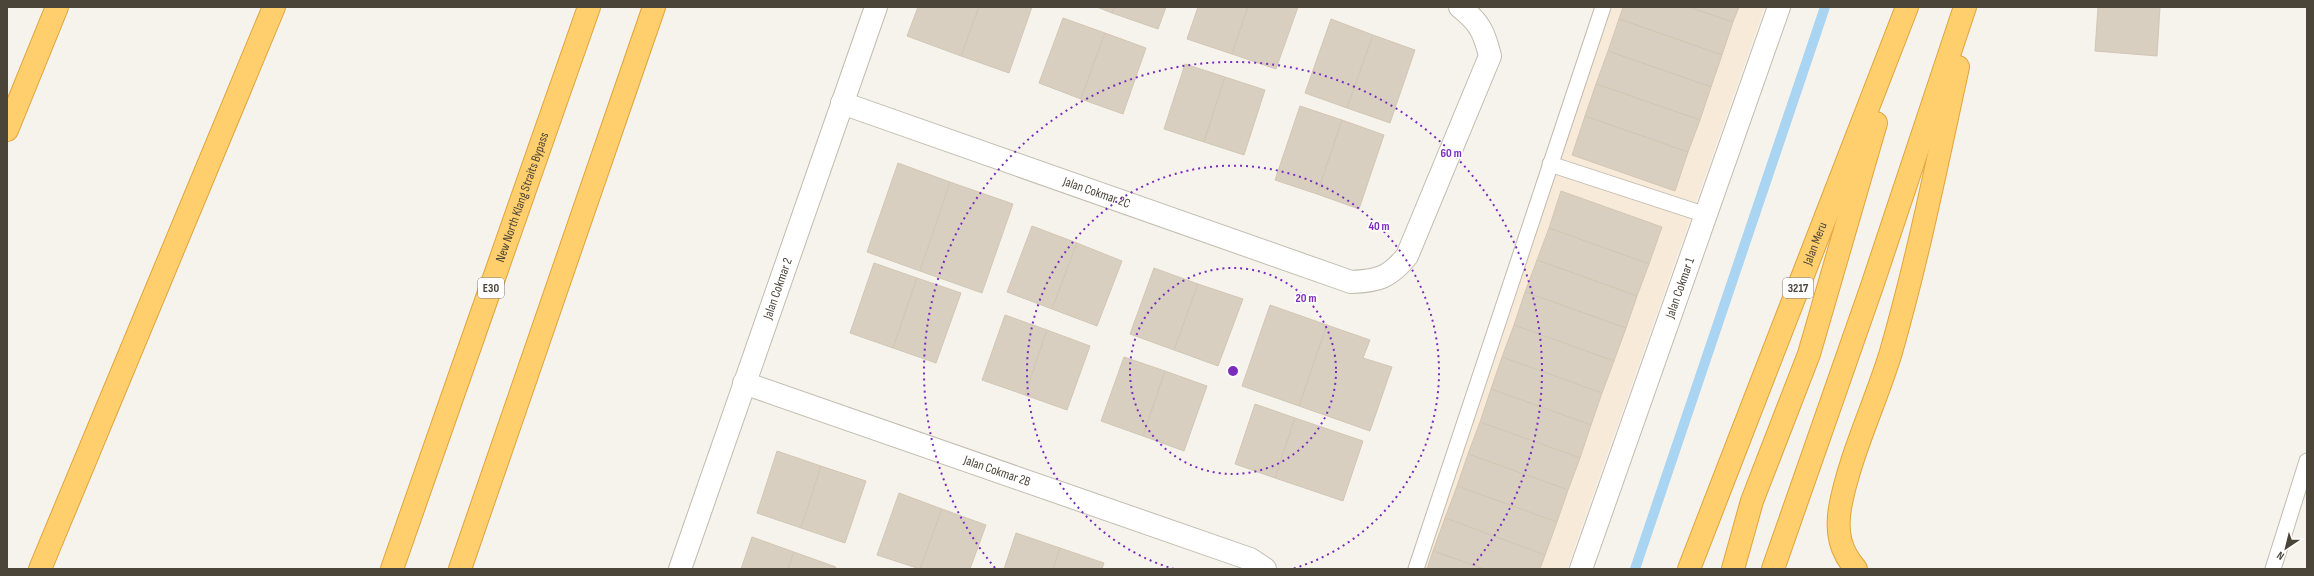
<svg xmlns="http://www.w3.org/2000/svg" width="2314" height="576" viewBox="0 0 2314 576" font-family="'Sofia Sans Condensed',sans-serif">
<rect width="100%" height="100%" fill="#f6f3ec"/>
<!-- commercial -->
<path fill="#f7ead8" d="M1612 7H1765L1567 569H1419Z"/>
<g fill="none" stroke-linecap="round" stroke-linejoin="round">
<!-- stream -->
<path stroke="#a9d4f2" stroke-width="10" d="M1635 569 1825 7"/>
</g>
<!-- building -->
<g fill="#d8cfc1" stroke="#d3c7b4">
<path d="M918 7H979L961 56 907 36Z"/>
<path d="M979 7H1032L1009 73 961 56Z"/>
<path d="M1097 7H1115L1112 13Z"/>
<path d="M1115 7H1166L1158 29 1112 13Z"/>
<path d="M1198 7H1248L1232 54 1187 39Z"/>
<path d="M1248 7H1298L1276 69 1232 54Z"/>
<path d="M1623 7H1689L1733 22 1722 55 1619 19Z"/>
<path d="M1689 7H1739L1733 22Z"/>
<path d="M2098 7H2160L2157 56 2095 51Z"/>
<path d="M1063 18 1105 33 1081 99 1039 83Z"/>
<path d="M1331 19 1373 35 1347 108 1305 93Z"/>
<path d="M1619 19 1722 55 1711 87 1608 51Z"/>
<path d="M1105 33 1146 48 1123 114 1081 99Z"/>
<path d="M1373 35 1415 50 1390 123 1347 108Z"/>
<path d="M1608 51 1711 87 1700 120 1596 84Z"/>
<path d="M1185 64 1225 77 1204 142 1164 129Z"/>
<path d="M1225 77 1265 90 1244 155 1204 142Z"/>
<path d="M1596 84 1700 120 1688 152 1585 116Z"/>
<path d="M1300 106 1342 120 1317 194 1275 180Z"/>
<path d="M1585 116 1688 152 1675 191 1572 155Z"/>
<path d="M1342 120 1384 135 1359 209 1317 194Z"/>
<path d="M898 163 950 182 920 271 867 252Z"/>
<path d="M950 182 1013 204 982 293 920 271Z"/>
<path d="M1561 191 1662 227 1649 264 1549 228Z"/>
<path d="M1032 226 1077 243 1052 309 1007 292Z"/>
<path d="M1549 228 1649 264 1637 296 1537 260Z"/>
<path d="M1077 243 1122 261 1097 326 1052 309Z"/>
<path d="M1537 260 1637 296 1626 328 1525 292Z"/>
<path d="M874 263 917 278 893 348 850 333Z"/>
<path d="M1154 268 1198 284 1174 350 1130 334Z"/>
<path d="M917 278 961 293 936 363 893 348Z"/>
<path d="M1198 284 1243 299 1218 366 1174 350Z"/>
<path d="M1525 292 1626 328 1614 361 1514 325Z"/>
<path d="M1270 305 1327 325 1299 406 1242 386Z"/>
<path d="M1005 315 1047 330 1025 395 982 380Z"/>
<path d="M1327 325 1370 340 1363 358 1392 367 1370 431 1299 406Z"/>
<path d="M1514 325 1614 361 1602 393 1502 357Z"/>
<path d="M1047 330 1090 346 1067 410 1025 395Z"/>
<path d="M1124 357 1165 371 1143 436 1101 421Z"/>
<path d="M1502 357 1602 393 1591 425 1491 389Z"/>
<path d="M1165 371 1207 386 1184 451 1143 436Z"/>
<path d="M1491 389 1591 425 1580 458 1480 422Z"/>
<path d="M1255 404 1295 418 1275 478 1235 464Z"/>
<path d="M1295 418 1363 441 1343 501 1275 478Z"/>
<path d="M1480 422 1580 458 1568 490 1468 454Z"/>
<path d="M777 451 821 466 801 528 757 513Z"/>
<path d="M1468 454 1568 490 1557 522 1457 486Z"/>
<path d="M821 466 866 481 845 543 801 528Z"/>
<path d="M1457 486 1557 522 1545 555 1445 518Z"/>
<path d="M899 493 942 509 920 569 877 555Z"/>
<path d="M942 509 986 525 970 569H920Z"/>
<path d="M1445 518 1545 555 1540 569H1484L1433 551Z"/>
<path d="M1016 533 1060 548 1053 569H1004Z"/>
<path d="M752 537 794 552 788 569H741Z"/>
<path d="M1060 548 1104 563 1102 569H1053Z"/>
<path d="M1433 551 1484 569H1427Z"/>
<path d="M794 552 836 567 835 569H788Z"/>
</g>
<g fill="none" stroke-linecap="round" stroke-linejoin="round">
<!-- lane casing -->
<g stroke="#c2bbae" stroke-width="17">
<g id="lane">
<path d="M1550 164 1706 215"/>
<path d="M1416 569 1603 7"/>
<path d="M2273 569 2307 461"/>
</g>
</g>
<!-- street casing -->
<g stroke="#c2bbae" stroke-width="24">
<g id="street">
<path id="s1" d="M842 103 1351 282C1378 281 1389 278 1407 256L1490 56C1484 32 1480 23 1460 7"/>
<path id="s2" d="M744 383 1250 559 1265 569"/>
<path id="s3" d="M680 569 876 7"/>
<path id="s4" d="M1581 569 1779 7"/>
</g>
</g>
<!-- highway casing -->
<g stroke="#e0a43c" stroke-width="24">
<g id="highway">
<path d="M7 130 57 7"/>
<path d="M40 569 274 7"/>
<path id="s5" d="M392 569 589 7"/>
<path d="M460 569 654 7"/>
<path id="s6" d="M1689 569 1907 7"/>
<path d="M1733 569 1752 501 1809 354 1876 123"/>
<path d="M1773 569 1872 286 1965 7"/>
<path d="M1856 569C1840 551 1836 532 1840 508 1849 457 1876 402 1891 352 1918 258 1937 163 1958 67"/>
</g>
</g>
<!-- lane -->
<use href="#lane" stroke="#fff" stroke-width="15"/>
<!-- street -->
<use href="#street" stroke="#fff" stroke-width="22"/>
<!-- highway -->
<use href="#highway" stroke="#ffcf6e" stroke-width="22"/>
</g>
<!-- distance rings -->
<g fill="none" stroke="#7b2cbf" stroke-width="2" stroke-dasharray="2 4">
<circle cx="1233" cy="371" r="103"/>
<path d="M1174 569A206 206 0 1 1 1292 569"/>
<path d="M995 568A309 309 0 1 1 1471 568"/>
</g>
<g text-anchor="middle" dominant-baseline="central" stroke-width="3.5" stroke-linejoin="round" paint-order="stroke">
<!-- shield labels -->
<g fill="#fff" stroke="#817c74" stroke-width="1">
<rect x="478" y="278" width="26" height="20" rx="3"/>
<rect x="1783" y="278" width="30" height="20" rx="3"/>
</g>
<g font-size="12" font-weight="bold" fill="#4b4439">
<text x="491" y="288">E30</text>
<text x="1798" y="288">3217</text>
</g>
<!-- street labels -->
<g font-size="13" fill="#4b4439" stroke="#fff">
<text stroke="none"><textPath href="#s1" startOffset="270">Jalan Cokmar 2C</textPath></text>
<text stroke="none"><textPath href="#s5" startOffset="394">New North Klang Straits Bypass</textPath></text>
<text stroke="none"><textPath href="#s6" startOffset="349">Jalan Meru</textPath></text>
<text stroke="none"><textPath href="#s3" startOffset="297">Jalan Cokmar 2</textPath></text>
<text stroke="none"><textPath href="#s4" startOffset="298">Jalan Cokmar 1</textPath></text>
<text stroke="none"><textPath href="#s2" startOffset="268">Jalan Cokmar 2B</textPath></text>
</g>
</g>
<circle cx="1233" cy="371" r="6" fill="#7b2cbf" stroke="#fff" stroke-width="2"/>
<g font-size="12" text-anchor="middle" font-weight="bold" fill="#7b2cbf" stroke="#fff" stroke-width="3.5" stroke-linejoin="round" paint-order="stroke">
<text x="1451" y="157">60 m</text>
<text x="1379" y="230">40 m</text>
<text x="1306" y="302">20 m</text>
</g>
<!-- border -->
<rect width="2314" height="576" fill="none" stroke="#4b4439" stroke-width="16"/>
<!-- north arrow -->
<g transform="translate(2286 548) rotate(215)" stroke="#ffffff" stroke-width="3" paint-order="stroke">
<path d="M0-3L7 15L0 10L-7 15Z" fill="#4b4439"/>
<text y="-6" font-size="11" font-weight="bold" text-anchor="middle" fill="#4b4439">N</text>
</g>
</svg>
